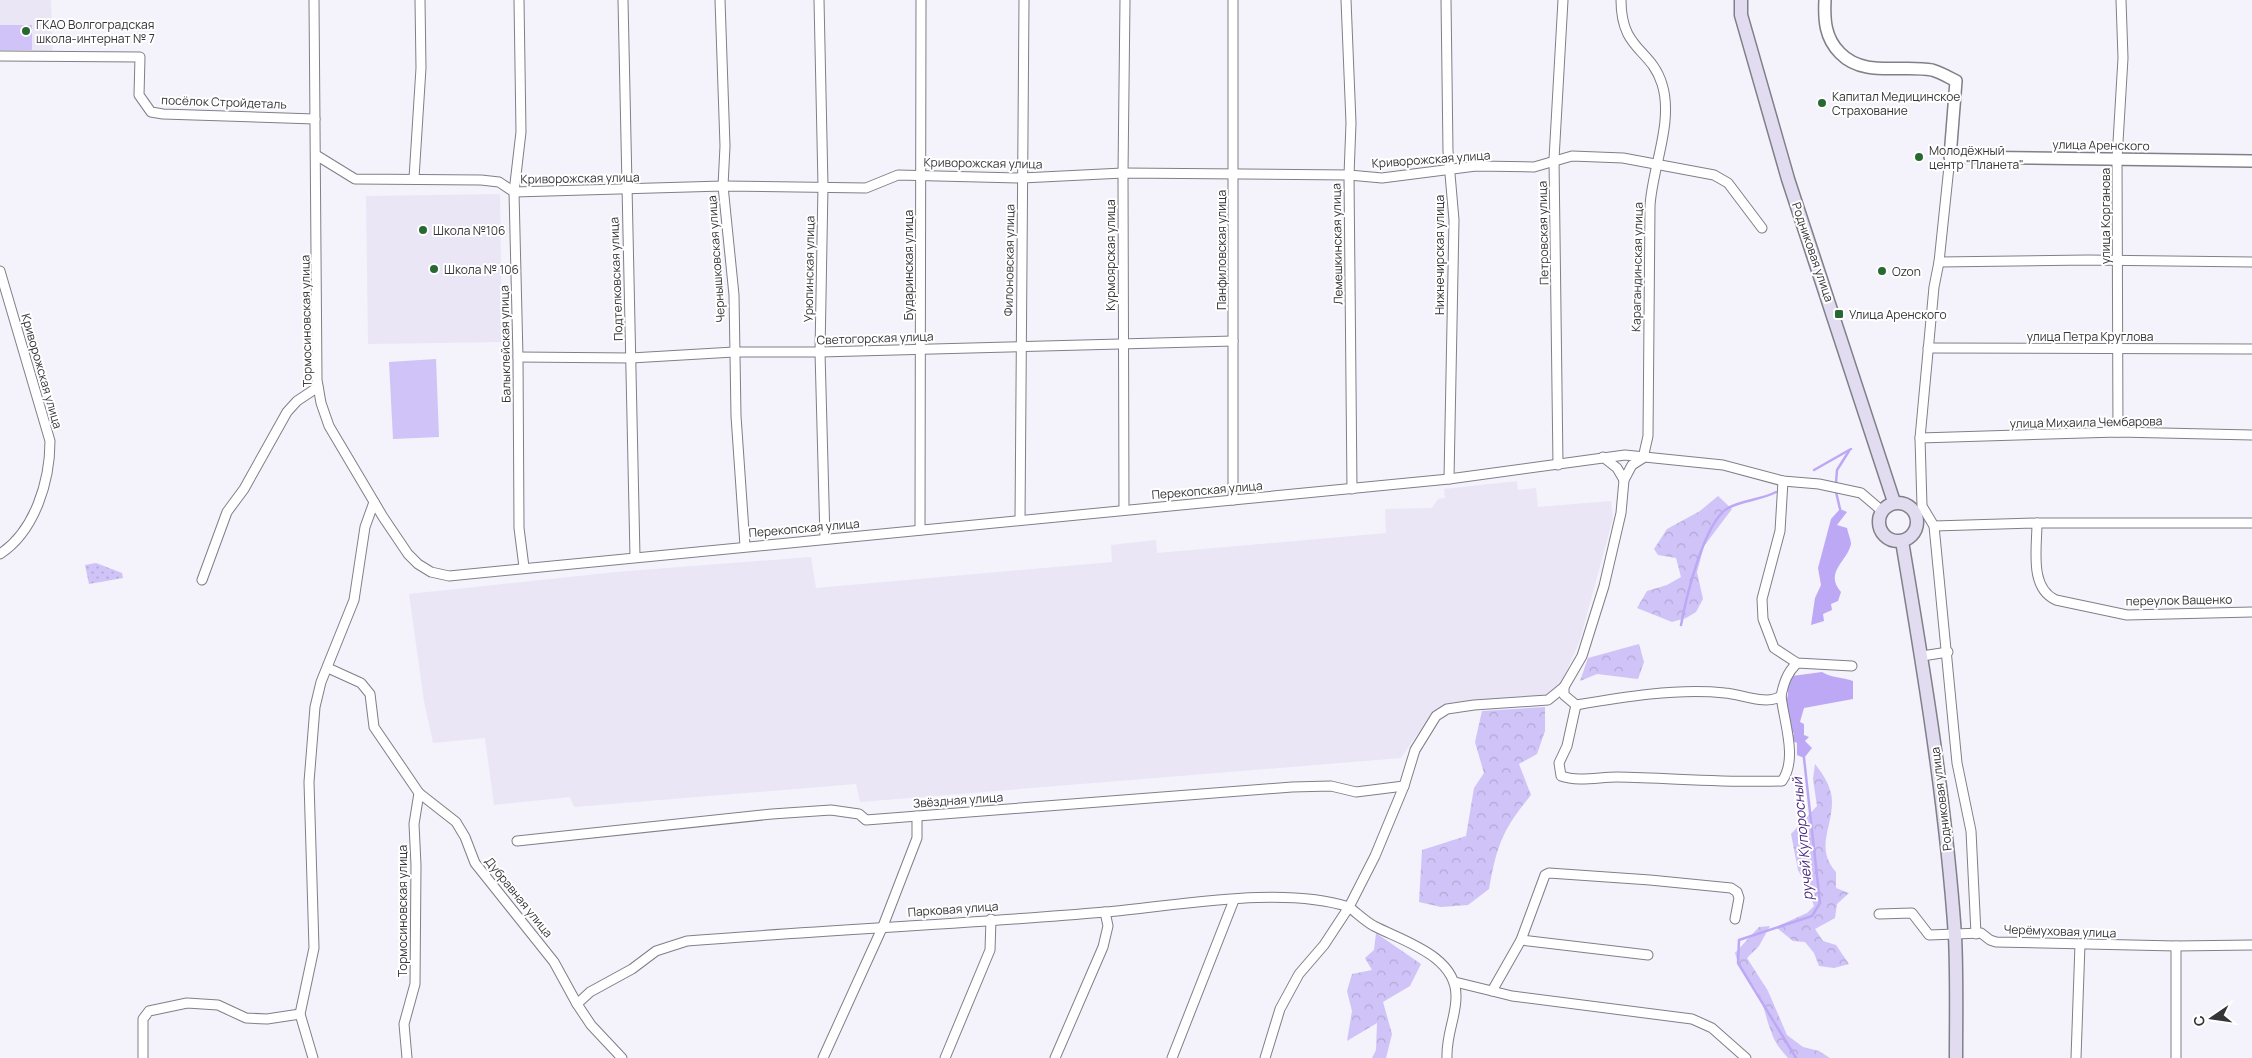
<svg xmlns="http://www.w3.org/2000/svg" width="2252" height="1058" viewBox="0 0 2252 1058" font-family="Manrope,sans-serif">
<defs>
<pattern id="forest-crowns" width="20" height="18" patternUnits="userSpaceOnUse" patternTransform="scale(1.25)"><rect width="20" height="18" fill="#d0c3f7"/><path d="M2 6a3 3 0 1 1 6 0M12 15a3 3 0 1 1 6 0" fill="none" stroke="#b3a8d4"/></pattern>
<pattern id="park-dots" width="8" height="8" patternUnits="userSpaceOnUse" patternTransform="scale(1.25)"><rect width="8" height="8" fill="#d0c3f7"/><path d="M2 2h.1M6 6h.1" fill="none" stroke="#b3a8d4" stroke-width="1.8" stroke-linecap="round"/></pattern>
</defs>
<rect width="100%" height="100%" fill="#f4f2fb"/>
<!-- built -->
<g fill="#eae6f6">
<path d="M0 0H51L53 62 0 61Z"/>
<path d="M500 194 502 342 368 344 366 196Z"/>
<path d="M1517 481 1518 490 1536 488 1538 507 1611 501 1613 518 1580 640 1559 688 1552 695 1460 702 1444 706 1430 716 1401 758 860 802 856 784 574 807 570 797 494 805 485 738 433 743 424 701 409 594 616 572 811 557 816 588 1112 562 1111 545 1156 540 1157 553 1386 533 1385 509 1432 508 1438 499 1445 498 1444 489Z"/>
</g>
<!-- grass -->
<g fill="#d0c3f7">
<rect x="0" y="25" width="32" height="25"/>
<path d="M436 359 439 437 393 439 389 362Z"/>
</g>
<!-- forest -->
<g fill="url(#forest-crowns)">
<path d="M1718 496 1732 509 1704 546 1697 572 1703 599 1696 612 1686 618 1672 622 1637 608 1647 591 1667 585 1681 577 1676 558 1658 555 1654 549 1667 529 1700 511Z"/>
<path d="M1639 644 1644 662 1638 679 1597 674 1580 681 1588 658Z"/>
<path d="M1545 707V731L1537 754 1519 764 1531 795C1502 830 1497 845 1489 889L1468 905 1441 907 1419 902 1422 850 1466 836 1474 788 1484 773 1475 742 1482 711Z"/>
<path d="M1815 764C1823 774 1832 787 1832 802 1832 829 1815 848 1836 872V888L1849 893 1837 904 1835 918 1815 929 1823 941 1836 945 1849 964 1834 968 1819 966 1814 953 1805 942 1793 941 1776 927 1807 913 1814 906 1808 888 1798 870 1791 834 1817 806 1813 779Z"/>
<path d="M1770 926 1759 946 1747 958 1768 991 1787 1035 1803 1047 1819 1051 1830 1058H1788C1781 1050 1774 1042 1771 1031 1766 1020 1765 1008 1760 997 1753 982 1739 970 1735 953L1759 927Z"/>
<path d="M1376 933 1421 964 1410 986 1383 1002 1392 1034 1386 1058H1372L1376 1050 1377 1023 1347 1041 1352 1011 1347 991 1352 974 1372 970 1365 958 1374 950Z"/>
</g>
<!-- park -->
<path fill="url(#park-dots)" d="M96 563 122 573 123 578 89 584 85 565Z"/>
<!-- water -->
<g fill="#bda8f5">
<path d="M1840 509 1847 512 1837 525 1847 528C1848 533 1851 540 1851 544 1847 562 1824 572 1841 592L1838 601 1831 604 1832 610 1823 614 1824 621 1811 625 1815 598 1821 585 1818 568 1831 519Z"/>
<path d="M1822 672C1832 678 1842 677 1853 681V699L1804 708 1800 722 1804 724V735L1809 737 1805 741 1812 748 1804 758 1797 755V743L1789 739 1794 734C1789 726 1784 716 1785 707 1786 699 1790 694 1787 687L1792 676Z"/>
</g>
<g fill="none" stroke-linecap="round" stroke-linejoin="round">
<!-- stream -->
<g stroke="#bda8f5" stroke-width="2.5">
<path d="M1814 470 1851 449"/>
<path d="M1836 483 1837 470 1849 451"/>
<path d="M1836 492 1840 509"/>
<path d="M1681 625C1686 598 1704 522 1728 508 1742 500 1761 500 1776 492"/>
<path d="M1796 1058 1738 963 1739 940 1812 916 1820 903 1804 758"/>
</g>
<!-- minor casing -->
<g stroke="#817f87" stroke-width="11">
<g id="minor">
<path d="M314 0 317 380 321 403 329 426 383 517 408 554 418 564 431 572 449 576 1449 479 1625 455 1723 465 1783 481 1819 484 1861 493 1882 511"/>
<path d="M519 0 521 132 514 192 518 357 519 528 524 567"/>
<path d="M623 0 635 557"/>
<path d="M720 0 725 146 723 186 734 295 736 416 745 546"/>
<path d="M819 0 823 186 820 352 825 539"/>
<path d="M1233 0V500"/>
<path d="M1346 0 1351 123 1349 175 1352 489"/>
<path d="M1446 0 1448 151 1454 220 1449 479"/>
<path d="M1621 0C1621 51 1651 48 1662 84 1674 122 1652 168 1650 206L1648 436 1643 458 1632 465 1624 480 1621 513 1604 586 1582 656 1564 687V695L1576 705 1567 746 1559 763 1561 776C1578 782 1599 777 1617 777 1672 778 1727 783 1782 781 1798 759 1784 722 1781 696"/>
<path d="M0 56 140 57 139 95 151 112 163 114 315 119"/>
<path d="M316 155 355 179 481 180 499 182 514 192 723 186 866 188 898 175 1022 178 1123 173 1349 175 1382 178 1476 166 1534 167 1572 156 1623 158 1714 175 1728 183 1762 228"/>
<path d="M1950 157 1939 262 1934 287 1920 438 1922 506 1934 526 1957 763 1971 831 1976 934"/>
<path d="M414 178 421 68 420 0"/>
<path d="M1939 262 2088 260 2252 262"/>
<path d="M0 271 50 441C50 481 35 531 0 554"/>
<path d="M1928 348 2252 349"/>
<path d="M518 357 631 358 734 352H820L1233 341"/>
<path d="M2118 432 2117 159 2123 58 2121 0"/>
<path d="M1920 438 2118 432 2252 435"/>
<path d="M1603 457 1617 468 1624 480"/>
<path d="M1558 465 1554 159 1563 0"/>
<path d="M1783 481 1780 531 1762 599 1763 619 1774 648 1797 663 1852 666"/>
<path d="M1124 510 1123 173 1125 0"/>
<path d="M1020 520 1024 0"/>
<path d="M2037 523H2252"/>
<path d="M1934 526 2037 523C2037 548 2029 588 2056 600L2127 615 2252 612"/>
<path d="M920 530 921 0"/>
<path d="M202 580 227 512 244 489 287 412 297 401 318 387"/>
<path d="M1922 656 1948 652"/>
<path d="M328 668 361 683 370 694 374 727 419 793 456 822 465 837 475 863 554 962 577 1004 591 1025 622 1058"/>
<path d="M1576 705C1623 697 1676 688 1725 693 1741 694 1767 706 1781 696 1784 682 1787 673 1797 663"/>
<path d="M517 841 772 814 831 810 859 814 866 820 1292 787 1331 786 1356 792 1404 786"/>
<path d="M1879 914 1912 913 1929 935 1981 933 1990 940 1996 942 2176 946 2252 945"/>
<path d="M1521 940 1648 955"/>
<path d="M2176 946V1058"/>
<path d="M1455 982 1492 991 1521 940 1545 875 1549 873 1650 880 1731 888 1737 892 1739 898 1735 919"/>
<path d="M1492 991 1512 996 1692 1019 1712 1028 1746 1058"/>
<path d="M577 1004 590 992 632 969 656 951 687 941C826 930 966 924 1105 912 1176 906 1282 885 1349 907L1324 945 1299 974 1280 1009 1265 1058"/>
<path d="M143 1058V1019L149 1011 187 1003 218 1005 246 1018 267 1019 300 1014"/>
<path d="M313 1058 300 1014 314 948 309 782 315 707 321 682 354 600 365 527 374 502"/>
<path d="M407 1058 404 1024 415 984 416 865 414 824 419 793"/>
<path d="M823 1058 883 926 917 838V816"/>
<path d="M945 1058 990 950 991 919"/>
<path d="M1055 1058 1103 947 1108 926 1105 912"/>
<path d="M1172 1058 1234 900"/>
<path d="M1447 1058C1446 1035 1456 1017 1456 997 1457 956 1403 941 1374 926 1365 921 1357 913 1349 907L1375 856 1404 786 1415 750 1436 716 1447 709 1474 705 1548 700 1564 687"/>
<path d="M2076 1058 2080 944"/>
</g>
</g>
<!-- tertiary casing -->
<g stroke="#817f87" stroke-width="14">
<path id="tertiary" d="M1825 0C1824 20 1825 38 1840 53 1864 78 1902 64 1932 70 1940 72 1948 77 1956 81L1950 157 2252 161"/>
</g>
<!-- secondary casing -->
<g stroke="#817f87" stroke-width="15">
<g id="secondary">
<path d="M1741 0V15L1788 179 1894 502"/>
<circle cx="1898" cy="522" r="19"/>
<path d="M1902 541C1924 672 1946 804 1955 936 1957 977 1956 1018 1956 1058"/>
</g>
</g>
<!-- minor -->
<use href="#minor" stroke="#fff" stroke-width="9"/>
<!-- tertiary -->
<use href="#tertiary" stroke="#fff" stroke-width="11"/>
<!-- secondary -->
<use href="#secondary" stroke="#e2dcf1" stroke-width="12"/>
</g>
<!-- markers -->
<g fill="#286831" stroke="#fff" stroke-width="2">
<circle cx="26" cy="31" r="5"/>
<circle cx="1822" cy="103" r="5"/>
<circle cx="1919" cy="157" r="5"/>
<circle cx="423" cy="230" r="5"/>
<circle cx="434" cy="269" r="5"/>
<circle cx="1882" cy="271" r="5"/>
<rect x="1834" y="309" width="10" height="10" rx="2.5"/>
</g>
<g text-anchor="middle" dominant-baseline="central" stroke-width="4" stroke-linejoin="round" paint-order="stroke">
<!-- poi labels -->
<g font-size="12" fill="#353437" stroke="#fff" text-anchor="start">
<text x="36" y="24">ГКАО Волгоградская<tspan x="36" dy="14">школа-интернат № 7</tspan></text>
<text x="1832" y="96">Капитал Медицинское<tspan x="1832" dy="14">Страхование</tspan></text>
<text x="1929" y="150">Молодёжный<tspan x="1929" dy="14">центр "Планета"</tspan></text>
<text x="433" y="230">Школа №106</text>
<text x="444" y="269">Школа № 106</text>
<text x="1892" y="271">Ozon</text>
<text x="1849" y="314">Улица Аренского</text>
</g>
<!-- street labels -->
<g font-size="12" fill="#353437" stroke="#fff">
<text transform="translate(224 102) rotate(2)">посёлок Стройдеталь</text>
<text transform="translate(2101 145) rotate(1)">улица Аренского</text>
<text transform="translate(1431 159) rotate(-4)">Криворожская улица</text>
<text transform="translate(983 163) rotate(1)">Криворожская улица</text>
<text transform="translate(580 178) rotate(-1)">Криворожская улица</text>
<text transform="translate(2105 216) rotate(-90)">улица Корганова</text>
<text transform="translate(1543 233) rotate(-91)">Петровская улица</text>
<text transform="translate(1337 244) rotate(-91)">Лемешкинская улица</text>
<text transform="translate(1221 250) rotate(-90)">Панфиловская улица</text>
<text transform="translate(1813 252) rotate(71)">Родниковая улица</text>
<text transform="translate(1110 255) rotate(-90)">Курмоярская улица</text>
<text transform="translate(1439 255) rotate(-90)">Нижнечирская улица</text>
<text transform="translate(716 259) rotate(-94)">Чернышковская улица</text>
<text transform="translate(1009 260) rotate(-89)">Филоновская улица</text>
<text transform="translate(908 265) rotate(-90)">Бударинская улица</text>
<text transform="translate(1637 267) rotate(-89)">Карагандинская улица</text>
<text transform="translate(809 269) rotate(-89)">Урюпинская улица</text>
<text transform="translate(616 279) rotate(-92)">Подтелковская улица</text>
<text transform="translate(306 321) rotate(-91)">Тормосиновская улица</text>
<text x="2090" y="336">улица Петра Круглова</text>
<text transform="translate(875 338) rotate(-2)">Светогорская улица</text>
<text transform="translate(505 344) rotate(-91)">Балыклейская улица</text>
<text transform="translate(42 371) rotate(74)">Криворожская улица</text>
<text transform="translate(2086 422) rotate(-1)">улица Михаила Чембарова</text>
<text transform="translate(1207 490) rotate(-5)">Перекопская улица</text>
<text transform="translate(804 528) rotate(-5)">Перекопская улица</text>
<text transform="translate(2179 600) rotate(-1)">переулок Ващенко</text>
<text transform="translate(1941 799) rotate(-97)">Родниковая улица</text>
<text transform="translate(958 800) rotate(-4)">Звёздная улица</text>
<text transform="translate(519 897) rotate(51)">Дубравная улица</text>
<text transform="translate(953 909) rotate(-4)">Парковая улица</text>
<text transform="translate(402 911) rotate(-90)">Тормосиновская улица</text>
<text transform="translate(2060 931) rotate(2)">Черёмуховая улица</text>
</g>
<!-- water labels -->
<g font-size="14" font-style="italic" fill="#48277e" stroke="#fff">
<text transform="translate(1802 839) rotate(-95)">ручей Купоросный</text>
</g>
</g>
<!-- north arrow -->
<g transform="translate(2212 1018) rotate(257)" stroke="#ffffff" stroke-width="4" paint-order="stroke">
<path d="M0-4L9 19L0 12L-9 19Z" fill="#353437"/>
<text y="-8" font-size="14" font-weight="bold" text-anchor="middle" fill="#353437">С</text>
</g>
</svg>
